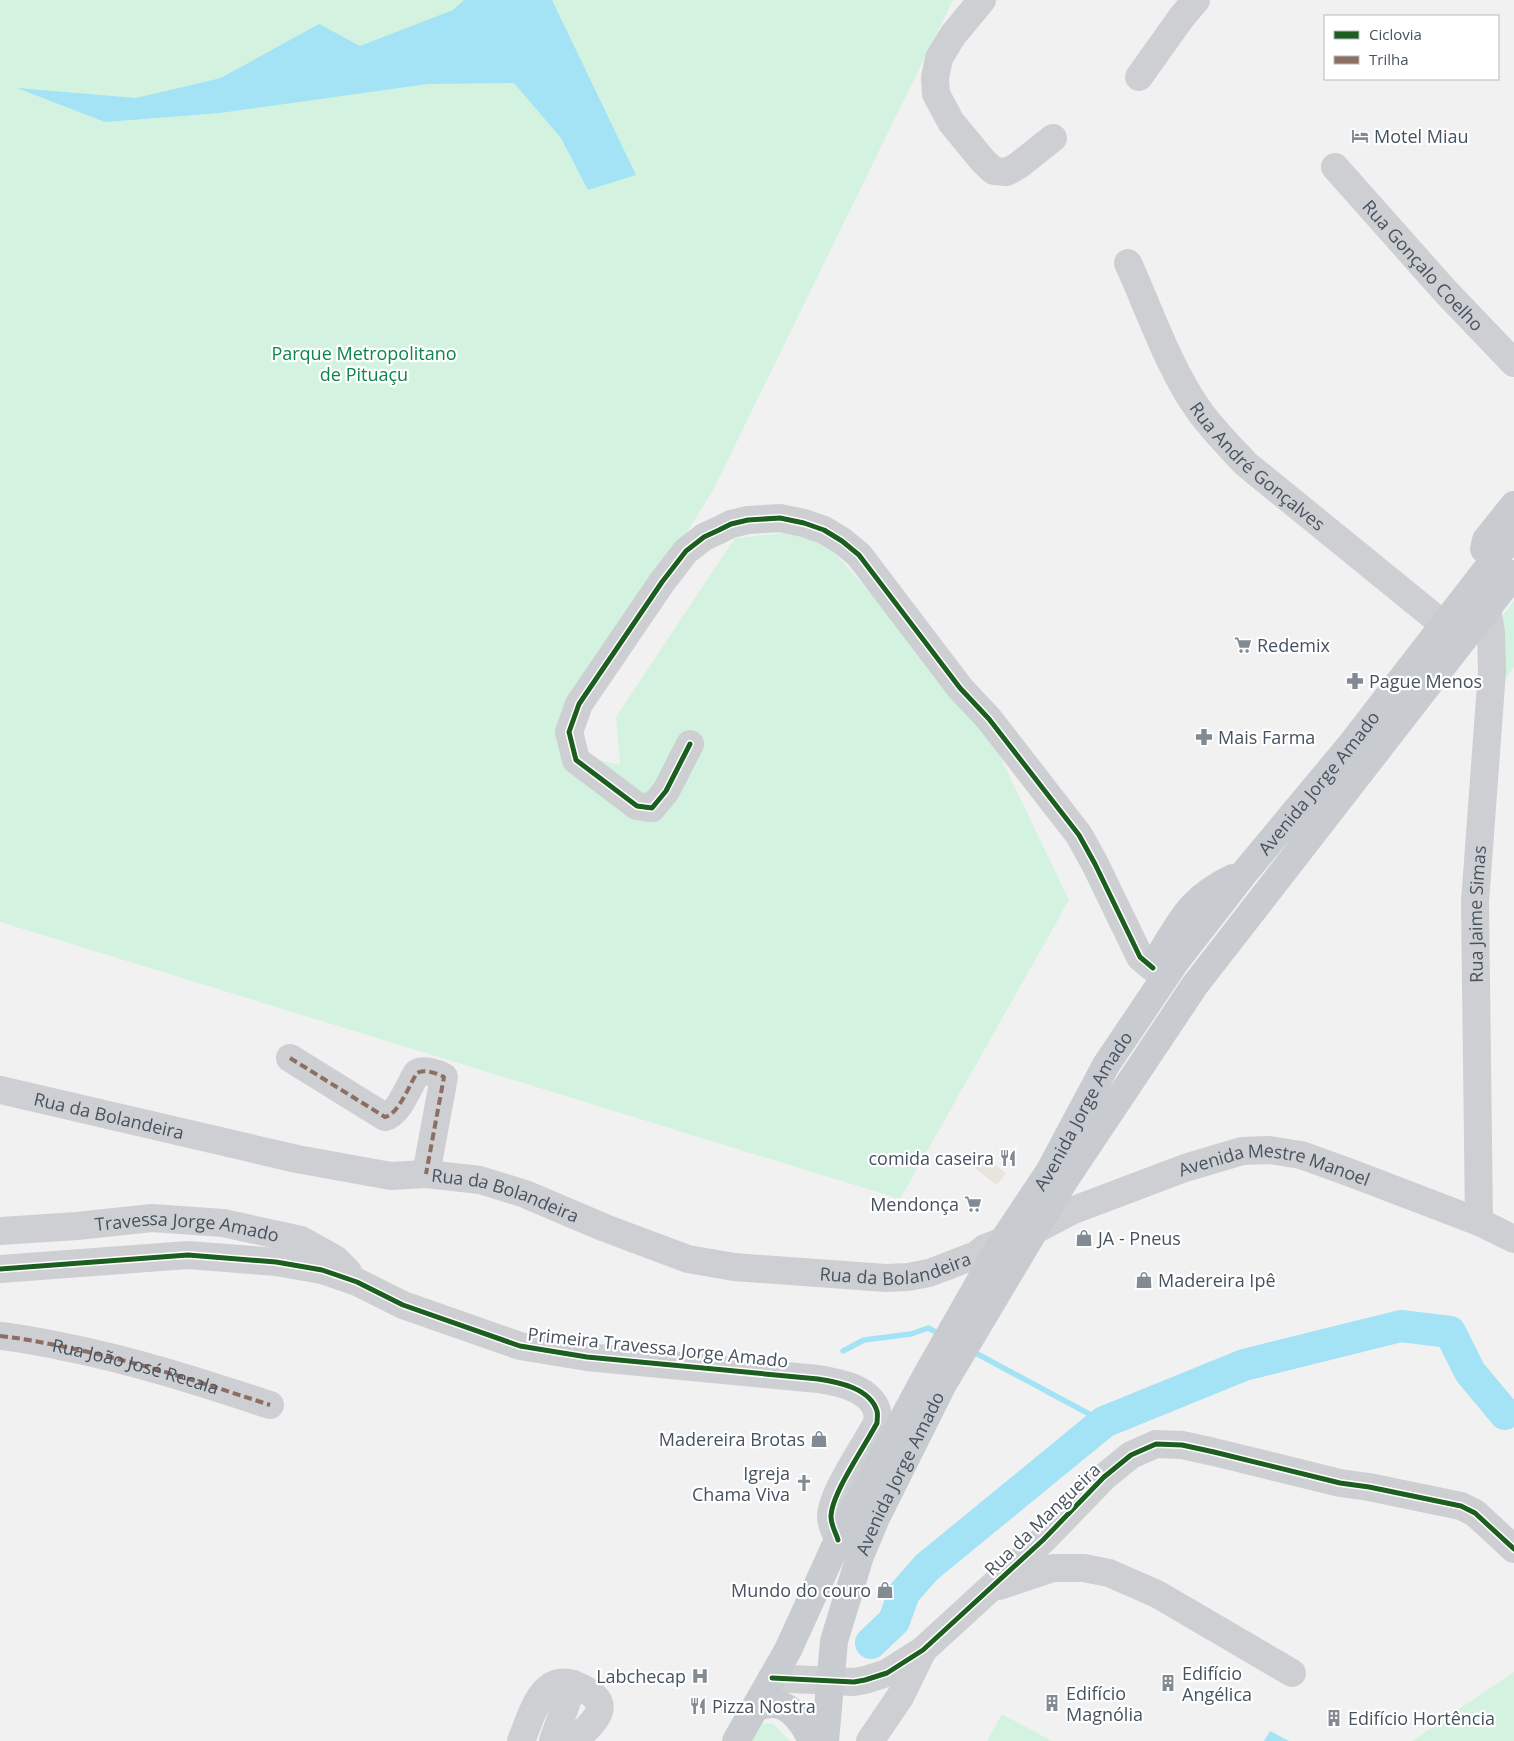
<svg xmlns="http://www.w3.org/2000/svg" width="1514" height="1741" viewBox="0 0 1514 1741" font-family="'Open Sans',sans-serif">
<rect width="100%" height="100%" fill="#f2f1f1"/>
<!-- commercial -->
<path fill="#e7e5de" d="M975 1150 1006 1173 997 1185 966 1162Z"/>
<!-- green -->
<g fill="#d3f3e0">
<path d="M0 0H953L714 488 580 708 586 757 620 765 616 717 735 538 814 530 981 717 1069 900 900 1199 0 922Z"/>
<path d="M1514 601V667L1498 688 1495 625Z"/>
<path d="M1514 1672V1741H1412Z"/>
<path d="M1002 1714 1052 1741H987Z"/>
<path d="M761 1724H773L790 1741H743Z"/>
</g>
<!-- water -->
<g fill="#a4e2f5">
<path d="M464 0H552L636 175 588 190 561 138 514 83 428 84 220 113 105 122 17 88 136 98 221 78 319 24 360 46 453 10Z"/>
<path d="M1270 1731 1289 1741H1264Z"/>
</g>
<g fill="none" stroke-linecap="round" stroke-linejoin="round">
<!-- stream -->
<g stroke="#a4e2f5" stroke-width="5.5">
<path d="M970 1350 1104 1422"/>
<path d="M843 1351 864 1340 911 1334 928 1328 942 1335"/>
</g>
<!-- river -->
<path stroke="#a4e2f5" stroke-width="32" d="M871 1643 894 1621 904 1593 927 1567 1104 1422 1244 1365 1401 1326 1450 1332 1470 1372 1505 1414"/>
<!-- minor -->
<g stroke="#cdcfd2" stroke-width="28">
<path d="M982 0 953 35 939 58 935 78 936 94 951 122 984 162 994 171 1007 172 1019 165 1053 138"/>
<path d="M1139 77 1181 18 1196 0"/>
<path id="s1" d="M1335 167 1446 292 1514 363"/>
<path id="s2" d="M1128 263C1149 309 1169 368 1198 409 1212 429 1229 446 1246 464L1444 625"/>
<path d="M690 744 666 791 652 808 637 806 576 760 569 732 579 704 662 582 686 551 704 537 719 530 731 524 748 520 780 518 804 523 824 530 842 541 859 555 960 688 989 719 1079 835 1095 864 1140 957 1153 968"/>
<path d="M290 1058 385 1117C399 1114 409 1085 417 1073 424 1069 437 1073 444 1077L426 1174"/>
<path id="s3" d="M0 1090 297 1159 391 1176 426 1174 480 1180 525 1194 605 1228 688 1259 734 1267 886 1278 908 1277 929 1273 976 1255 985 1248 1003 1241"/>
<path id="s4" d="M1479 1222 1475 902 1492 671 1491 633 1487 608"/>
<path id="s5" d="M1035 1230 1071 1211 1185 1168 1242 1151 1269 1150 1301 1155 1351 1173 1479 1222 1514 1239"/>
<path id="s6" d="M0 1231 77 1226 152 1218 223 1223 301 1240 335 1259 348 1272"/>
<path d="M0 1269 188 1255 276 1262 322 1270 357 1282 403 1305 520 1346 587 1357 818 1379C838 1382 870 1388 877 1411 878 1415 877 1420 877 1423 865 1446 831 1494 831 1517 831 1525 836 1533 838 1540"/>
<path id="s7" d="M0 1336C20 1338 40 1342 60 1346 132 1360 200 1382 270 1405"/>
<path d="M999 1586 1053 1568H1084L1109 1573 1157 1594 1292 1673"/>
<path d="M772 1678 854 1682 865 1680 887 1673 923 1650 1043 1540 1104 1477 1131 1455 1156 1444 1182 1445 1214 1452 1340 1483 1369 1487 1461 1506 1475 1513 1514 1549"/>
<path d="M521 1741C531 1718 540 1674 573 1684"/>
<path d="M553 1741 573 1684C616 1701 600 1717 574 1741"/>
<path d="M870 1741 900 1697 923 1650"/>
</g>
<!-- major -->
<g stroke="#c8ccd0" stroke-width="28">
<path d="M1484 549 1486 540 1514 505"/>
<path d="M1157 960C1181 921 1189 899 1233 878"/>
<path d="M756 1707C761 1706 767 1704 772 1704 791 1703 805 1726 812 1741"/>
<path id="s8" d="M736 1741 788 1650 838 1540 925 1378 1003 1241 1049 1172 1106 1065 1176 961 1245 872 1349 747 1514 534"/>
<path id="s9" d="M825 1741 834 1641 860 1556 875 1520 943 1384 1064 1181 1195 985 1514 574"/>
</g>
<!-- quiet -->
<g stroke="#8d6e63" stroke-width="4" stroke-dasharray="8 4" stroke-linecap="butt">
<path d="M290 1058 385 1117C399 1114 409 1085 417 1073 424 1069 437 1073 444 1077L426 1174"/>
<path d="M0 1336C20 1338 40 1342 60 1346 132 1360 200 1382 270 1405"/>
</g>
<!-- cycleway casing -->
<g stroke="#fff" stroke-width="8">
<g id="cycleway">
<path d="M690 744 666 791 652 808 637 806 576 760 569 732 579 704 662 582 686 551 704 537 719 530 731 524 748 520 780 518 804 523 824 530 842 541 859 555 960 688 989 719 1079 835 1095 864 1140 957 1153 968"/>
<path d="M0 1269 188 1255 276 1262 322 1270 357 1282 403 1305 520 1346 587 1357 818 1379C838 1382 870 1388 877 1411 878 1415 877 1420 877 1423 865 1446 831 1494 831 1517 831 1525 836 1533 838 1540"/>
<path d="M772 1678 854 1682 865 1680 887 1673 923 1650 1043 1540 1104 1477 1131 1455 1156 1444 1182 1445 1214 1452 1340 1483 1369 1487 1461 1506 1475 1513 1514 1549"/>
</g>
</g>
<!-- cycleway -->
<use href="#cycleway" stroke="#1b5e20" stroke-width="5"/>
</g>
<!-- icons -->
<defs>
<g id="hotel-bare" transform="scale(1.35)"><path d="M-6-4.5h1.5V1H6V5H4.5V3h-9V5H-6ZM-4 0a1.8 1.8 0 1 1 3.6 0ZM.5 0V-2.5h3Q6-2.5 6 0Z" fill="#828a93" stroke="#fff" stroke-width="2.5" paint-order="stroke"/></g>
<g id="supermarket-bare" transform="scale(1.35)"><path d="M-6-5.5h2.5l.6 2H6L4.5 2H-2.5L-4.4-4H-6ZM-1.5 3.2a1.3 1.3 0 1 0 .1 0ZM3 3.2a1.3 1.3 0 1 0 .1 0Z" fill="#828a93" stroke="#fff" stroke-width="2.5" paint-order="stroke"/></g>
<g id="pharmacy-bare" transform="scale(1.35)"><path d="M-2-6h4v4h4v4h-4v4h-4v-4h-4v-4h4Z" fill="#828a93" stroke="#fff" stroke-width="2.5" paint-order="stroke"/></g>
<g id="restaurant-bare" transform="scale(1.35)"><path d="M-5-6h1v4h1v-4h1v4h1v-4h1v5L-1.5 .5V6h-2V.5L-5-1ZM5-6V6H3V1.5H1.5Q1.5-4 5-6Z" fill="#828a93" stroke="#fff" stroke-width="2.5" paint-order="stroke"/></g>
<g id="shop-bare" transform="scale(1.35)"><path d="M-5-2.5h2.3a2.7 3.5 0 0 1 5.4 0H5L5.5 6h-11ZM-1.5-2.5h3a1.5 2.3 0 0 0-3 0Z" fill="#828a93" stroke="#fff" stroke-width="2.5" paint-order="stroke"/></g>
<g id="church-bare" transform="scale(1.35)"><path d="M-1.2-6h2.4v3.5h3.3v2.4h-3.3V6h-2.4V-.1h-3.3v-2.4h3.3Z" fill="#828a93" stroke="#fff" stroke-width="2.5" paint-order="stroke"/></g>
<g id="hospital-bare" transform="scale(1.35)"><path d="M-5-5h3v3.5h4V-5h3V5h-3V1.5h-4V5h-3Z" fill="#828a93" stroke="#fff" stroke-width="2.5" paint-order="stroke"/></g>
<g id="building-bare" transform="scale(1.35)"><path d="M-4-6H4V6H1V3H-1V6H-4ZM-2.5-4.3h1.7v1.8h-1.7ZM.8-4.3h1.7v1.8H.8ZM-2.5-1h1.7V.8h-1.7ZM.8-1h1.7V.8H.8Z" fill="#828a93" stroke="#fff" stroke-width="2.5" paint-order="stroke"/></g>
</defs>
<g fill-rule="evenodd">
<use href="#hotel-bare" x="1360" y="136"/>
<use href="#supermarket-bare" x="1243" y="645"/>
<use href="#pharmacy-bare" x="1355" y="681"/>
<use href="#pharmacy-bare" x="1204" y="737"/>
<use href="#restaurant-bare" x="1008" y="1158"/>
<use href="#supermarket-bare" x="973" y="1204"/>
<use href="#shop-bare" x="1084" y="1238"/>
<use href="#shop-bare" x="1144" y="1280"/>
<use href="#shop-bare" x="819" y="1439"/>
<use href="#church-bare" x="804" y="1483"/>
<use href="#shop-bare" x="885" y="1590"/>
<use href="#hospital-bare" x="700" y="1676"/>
<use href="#building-bare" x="1168" y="1683"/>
<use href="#building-bare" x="1052" y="1703"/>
<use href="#restaurant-bare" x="698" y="1706"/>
<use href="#building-bare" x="1334" y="1718"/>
</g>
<g text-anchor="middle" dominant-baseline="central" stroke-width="4.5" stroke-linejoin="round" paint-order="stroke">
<!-- poi labels -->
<g font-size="18" fill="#465360" stroke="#fff" text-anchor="start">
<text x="1374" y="136">Motel Miau</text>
<text x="1257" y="645">Redemix</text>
<text x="1369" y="681">Pague Menos</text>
<text x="1218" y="737">Mais Farma</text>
<text x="994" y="1158" text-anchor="end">comida caseira</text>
<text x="959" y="1204" text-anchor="end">Mendonça</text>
<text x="1098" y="1238">JA - Pneus</text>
<text x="1158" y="1280">Madereira Ipê</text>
<text x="805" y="1439" text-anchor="end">Madereira Brotas</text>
<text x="790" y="1473" text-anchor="end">Igreja<tspan x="790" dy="21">Chama Viva</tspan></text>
<text x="871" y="1590" text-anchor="end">Mundo do couro</text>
<text x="1182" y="1673">Edifício<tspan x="1182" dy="21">Angélica</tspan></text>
<text x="686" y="1676" text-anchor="end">Labchecap</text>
<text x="1066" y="1693">Edifício<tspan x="1066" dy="21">Magnólia</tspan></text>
<text x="712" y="1706">Pizza Nostra</text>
<text x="1348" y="1718">Edifício Hortência</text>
</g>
<!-- street labels -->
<g font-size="18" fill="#465360" stroke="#fff">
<text stroke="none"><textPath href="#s1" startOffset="132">Rua Gonçalo Coelho</textPath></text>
<text stroke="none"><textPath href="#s2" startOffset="245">Rua André Gonçalves</textPath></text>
<text stroke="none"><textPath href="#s8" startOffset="1125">Avenida Jorge Amado</textPath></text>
<text stroke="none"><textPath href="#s4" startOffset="308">Rua Jaime Simas</textPath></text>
<text stroke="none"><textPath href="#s8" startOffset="720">Avenida Jorge Amado</textPath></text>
<text stroke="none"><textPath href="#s3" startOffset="112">Rua da Bolandeira</textPath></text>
<text stroke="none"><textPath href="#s5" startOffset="255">Avenida Mestre Manoel</textPath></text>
<text stroke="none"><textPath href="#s3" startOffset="518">Rua da Bolandeira</textPath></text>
<text stroke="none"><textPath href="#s6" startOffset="188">Travessa Jorge Amado</textPath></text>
<text stroke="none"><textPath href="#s3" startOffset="922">Rua da Bolandeira</textPath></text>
<text transform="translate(658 1347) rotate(6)">Primeira Travessa Jorge Amado</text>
<text stroke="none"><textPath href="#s7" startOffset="139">Rua João José Recala</textPath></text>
<text stroke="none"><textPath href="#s9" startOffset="281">Avenida Jorge Amado</textPath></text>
<text transform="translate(1042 1519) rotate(-44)">Rua da Mangueira</text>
</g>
<!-- park labels -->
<g font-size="18" fill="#0c864c" stroke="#fff">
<text x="364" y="353">Parque Metropolitano<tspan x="364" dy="21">de Pituaçu</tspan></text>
</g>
</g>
<!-- legend -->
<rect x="1324" y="15" width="175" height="65" fill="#ffffff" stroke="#b5babf"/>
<rect x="1334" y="31" width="25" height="8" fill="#1b5e20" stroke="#b5babf"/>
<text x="1369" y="40" font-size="15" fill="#465360">Ciclovia</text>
<rect x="1334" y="56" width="25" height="8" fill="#8d6e63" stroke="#b5babf"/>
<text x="1369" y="65" font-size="15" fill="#465360">Trilha</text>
</svg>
